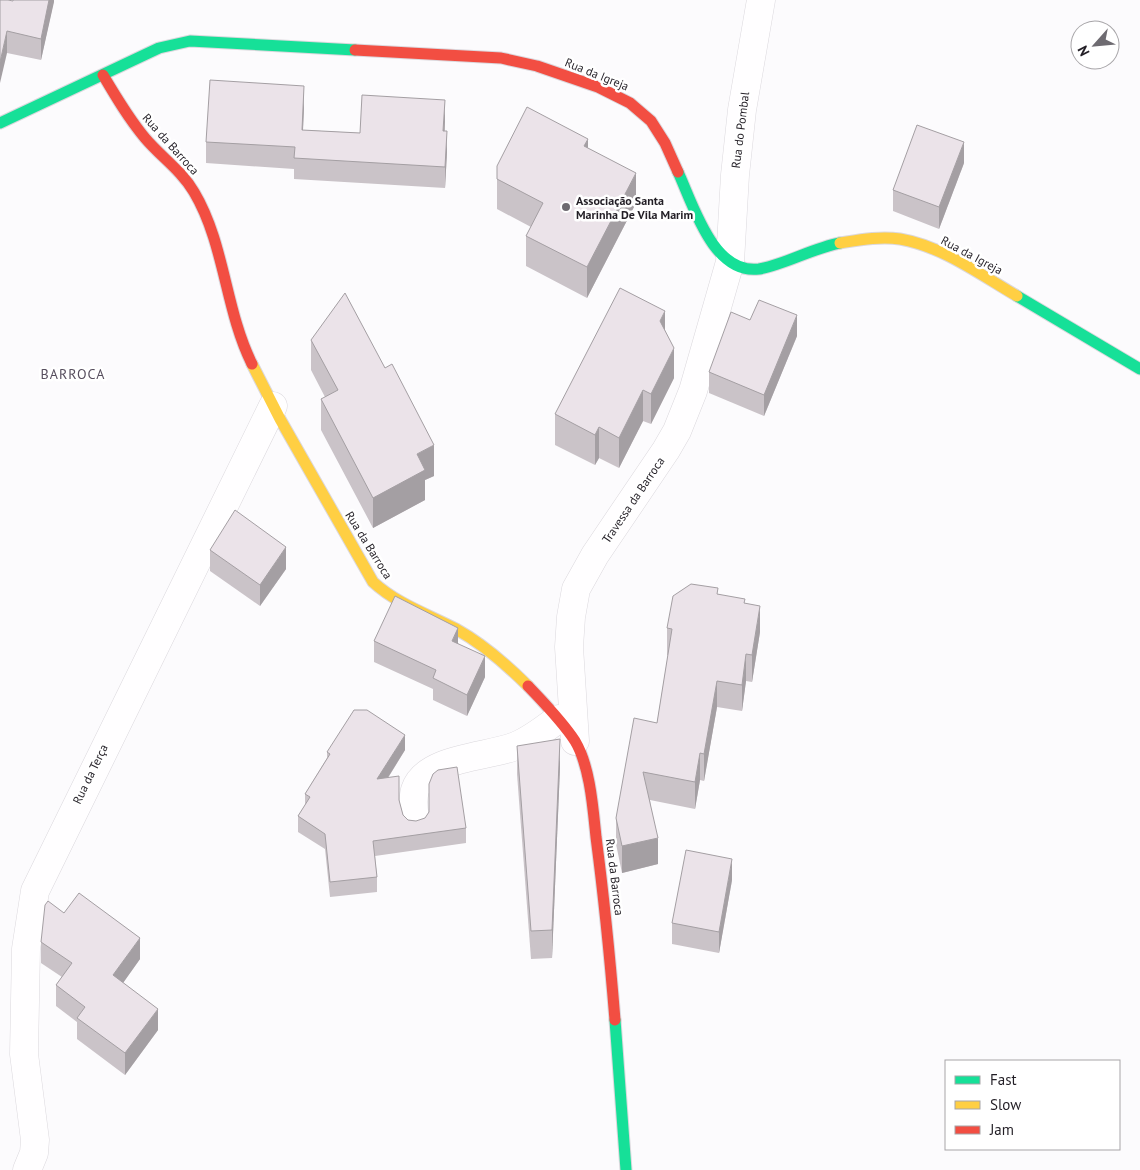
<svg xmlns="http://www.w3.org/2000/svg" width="1140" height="1170" viewBox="0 0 1140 1170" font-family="'PT Sans',sans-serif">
<rect width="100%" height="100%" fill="#fcfbfd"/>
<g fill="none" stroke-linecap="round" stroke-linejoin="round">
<!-- street casing -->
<g stroke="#dbd8dd" stroke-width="29">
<g id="street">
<path d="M575 741 569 647 571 617 576 589 595 555 666 450 677 431 693 391 730 262 735 175 742 110 761 0"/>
<path d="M415 821C414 811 412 800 415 790 425 758 486 757 513 747 530 741 544 729 558 719"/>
<path d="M27 1170 34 1153 35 1140 24 1054 26 949 35 891 273 406"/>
</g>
</g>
<!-- fast casing -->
<g stroke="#dbd8dd" stroke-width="13">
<g id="fast">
<path d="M0 123 159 48 190 41 355 50"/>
<path d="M678 172C693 204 713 275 759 269 784 265 813 248 840 243"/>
<path d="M1017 296 1140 369"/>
<path d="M615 1020 626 1170"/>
</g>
</g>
<!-- slow casing -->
<g stroke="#dbd8dd" stroke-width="13">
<g id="slow">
<path d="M840 243C859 240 880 236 900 239 942 246 981 275 1017 296"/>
<path d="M252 364 280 419 373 582C397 604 427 614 456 629 483 644 506 664 528 686"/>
</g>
</g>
<!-- jam casing -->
<g stroke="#dbd8dd" stroke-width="13">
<g id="jam">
<path d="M355 50 501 58 537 66 598 87 630 103 651 121 665 143 678 172"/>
<path d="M103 75C116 97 129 119 145 138 161 157 181 170 194 192 225 244 225 310 252 364"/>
<path d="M528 686C544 703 562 721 575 741 590 766 593 808 596 837 604 898 610 958 615 1020"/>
</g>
</g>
<!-- street -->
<use href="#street" stroke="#fffeff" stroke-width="28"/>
<!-- fast -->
<use href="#fast" stroke="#16e098" stroke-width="11"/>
<!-- slow -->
<use href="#slow" stroke="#ffcf43" stroke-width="11"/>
<!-- jam -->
<use href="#jam" stroke="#f24e42" stroke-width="11"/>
</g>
<!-- wall -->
<g fill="#cac3c8">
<path d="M0 0 13 1 54 0 41 60 7 53Z"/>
<path d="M304 107 303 130 360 133 445 121V131L447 152 445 188 294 179V169L206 163V142Z"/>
<path d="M588 148 636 203 587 298 526 266V236L531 227 497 209V166Z"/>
<path d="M964 163 939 229 893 211V190Z"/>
<path d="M750 320 797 336 764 416 709 393V372Z"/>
<path d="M665 330 674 378 651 424 643 421 619 468 599 458 595 465 555 445V414Z"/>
<path d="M311 340 434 476 425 480V500L373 528 321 430V399L325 397 311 370Z"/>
<path d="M210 550 286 569 260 606 210 571Z"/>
<path d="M718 594 745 603 760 632 752 682 746 681 742 711 717 707 704 781 700 780 695 809 650 800 658 864 622 873 616 844V818L657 723 668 655H667V628Z"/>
<path d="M374 641 458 643 485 677 467 716 433 700V689L374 662Z"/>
<path d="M517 746 560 767 552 958 531 959 517 774Z"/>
<path d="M405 750 388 778 399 800 403 815 408 820 466 828V843L375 856 377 877V892L330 897 325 849 298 832V816L305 806V794L327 758V752Z"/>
<path d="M732 880 719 953 672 944V923Z"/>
<path d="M64 913 140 959 123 983 158 1030 125 1075 77 1039V1022L56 1006V985L62 977 41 963V942Z"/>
</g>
<!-- shaded-wall -->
<g fill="#a49fa3">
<path d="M49 0H54V2L41 60V39Z"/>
<path d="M7 31V53L0 83V62Z"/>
<path d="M304 86V107L302 151V130Z"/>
<path d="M445 100V121L443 152V131Z"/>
<path d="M447 131V152L445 188V167Z"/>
<path d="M588 139V169L584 146Z"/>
<path d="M964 142V163L939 229V207Z"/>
<path d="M636 173V203L587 298V267Z"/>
<path d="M665 311V342L660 321Z"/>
<path d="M797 315V336L764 416V395Z"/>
<path d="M674 348V378L651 424V394Z"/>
<path d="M643 390V421L619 468V438Z"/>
<path d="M599 427V458L595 465V435Z"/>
<path d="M434 445V476L425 480V500L373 528V498L417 454Z"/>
<path d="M286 547V569L260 606V585Z"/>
<path d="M760 606V632L752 682V655Z"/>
<path d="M458 628V649L452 641Z"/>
<path d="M746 654V681L742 711V685Z"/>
<path d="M485 656V677L467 716V695Z"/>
<path d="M717 681V707L704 781V754Z"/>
<path d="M405 735V750L377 795V779Z"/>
<path d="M560 739V767L552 958V930Z"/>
<path d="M700 753V780L695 809V782Z"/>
<path d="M658 838V864L622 873V846Z"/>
<path d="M732 859V880L719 953V932Z"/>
<path d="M140 938V959L113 997V975Z"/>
<path d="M158 1009V1030L125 1075V1053Z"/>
</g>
<!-- building -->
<g fill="#ebe3e9" stroke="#a49fa3">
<path d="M0 0H8L13 1V0H49L41 39 7 31 0 62Z"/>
<path d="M210 80 304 86 302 130 360 133 362 95 445 100 443 131H447L445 167 294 158 295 147 206 142Z"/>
<path d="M527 107 588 139 584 146 636 173 587 267 526 236 543 203 497 179V166Z"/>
<path d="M917 125 964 142 939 207 893 190Z"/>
<path d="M620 288 665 311 660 321 674 348 651 394 643 390 619 438 599 427 595 435 555 414Z"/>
<path d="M345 293 385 368 392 364 434 445 417 454 425 470 373 498 321 399 338 390 311 340Z"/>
<path d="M759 300 797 315 764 395 709 372 731 312 750 320Z"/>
<path d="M235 510 286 547 260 585 210 550Z"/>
<path d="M691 584 718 588 717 594 745 599 744 603 760 606 752 655 746 654 742 685 717 681 704 754 700 753 695 782 643 772 658 838 622 846 616 818 634 718 657 723 672 629 667 628 673 596Z"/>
<path d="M395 596 458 628 452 641 485 656 467 695 433 678 436 670 374 641Z"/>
<path d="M354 710H367L405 735 377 779 399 776V800L403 815 408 820 416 821 425 818 429 812V784L433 774 438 770 457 767 466 828 373 841 377 877 330 882 325 834 298 816 310 797 305 794 330 754 327 752Z"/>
<path d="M560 739 552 930 531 931 517 746Z"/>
<path d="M686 850 732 859 719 932 672 923Z"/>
<path d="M79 893 140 938 113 975 158 1009 125 1053 77 1018 85 1007 56 985 72 963 41 942 45 905 48 901 64 913Z"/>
</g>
<!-- markers -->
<circle fill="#6e6b71" stroke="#fff" stroke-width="2" cx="566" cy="207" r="5"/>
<g text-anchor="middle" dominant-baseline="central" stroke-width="5" stroke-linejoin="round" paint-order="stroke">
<!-- street labels -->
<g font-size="12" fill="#221e25" stroke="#fff">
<text transform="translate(597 74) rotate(22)">Rua da Igreja</text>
<text transform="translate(740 130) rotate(-83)">Rua do Pombal</text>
<text transform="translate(171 144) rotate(48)">Rua da Barroca</text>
<text transform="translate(972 255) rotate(28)">Rua da Igreja</text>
<text transform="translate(633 500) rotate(-56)">Travessa da Barroca</text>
<text transform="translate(369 545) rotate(58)">Rua da Barroca</text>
<text transform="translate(90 774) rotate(-64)">Rua da Terça</text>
<text transform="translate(615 877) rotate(83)">Rua da Barroca</text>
</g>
<!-- poi labels -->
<g font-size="12" font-weight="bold" fill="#221e25" stroke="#fff" text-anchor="start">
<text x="576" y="200">Associação Santa<tspan x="576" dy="14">Marinha De Vila Marim</tspan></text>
</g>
<!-- neighbourhood labels -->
<g font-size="14" letter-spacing="1" fill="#574e5e" stroke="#fff">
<text x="73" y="374">BARROCA</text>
</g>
</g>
<!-- legend -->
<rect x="945" y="1060" width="175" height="90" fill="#ffffff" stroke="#a7a5a8"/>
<rect x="955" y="1076" width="25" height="8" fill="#16e098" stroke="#a7a5a8"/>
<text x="990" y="1085" font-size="15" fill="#221e25">Fast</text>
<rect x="955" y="1101" width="25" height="8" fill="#ffcf43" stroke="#a7a5a8"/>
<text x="990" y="1110" font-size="15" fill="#221e25">Slow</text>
<rect x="955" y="1126" width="25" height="8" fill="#f24e42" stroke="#a7a5a8"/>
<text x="990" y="1135" font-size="15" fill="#221e25">Jam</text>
<!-- north arrow -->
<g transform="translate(1095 45) rotate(243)"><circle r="24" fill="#ffffff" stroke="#a7a5a8"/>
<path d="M0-4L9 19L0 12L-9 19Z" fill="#6e6b71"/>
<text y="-8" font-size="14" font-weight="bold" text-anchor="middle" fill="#221e25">N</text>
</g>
</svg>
